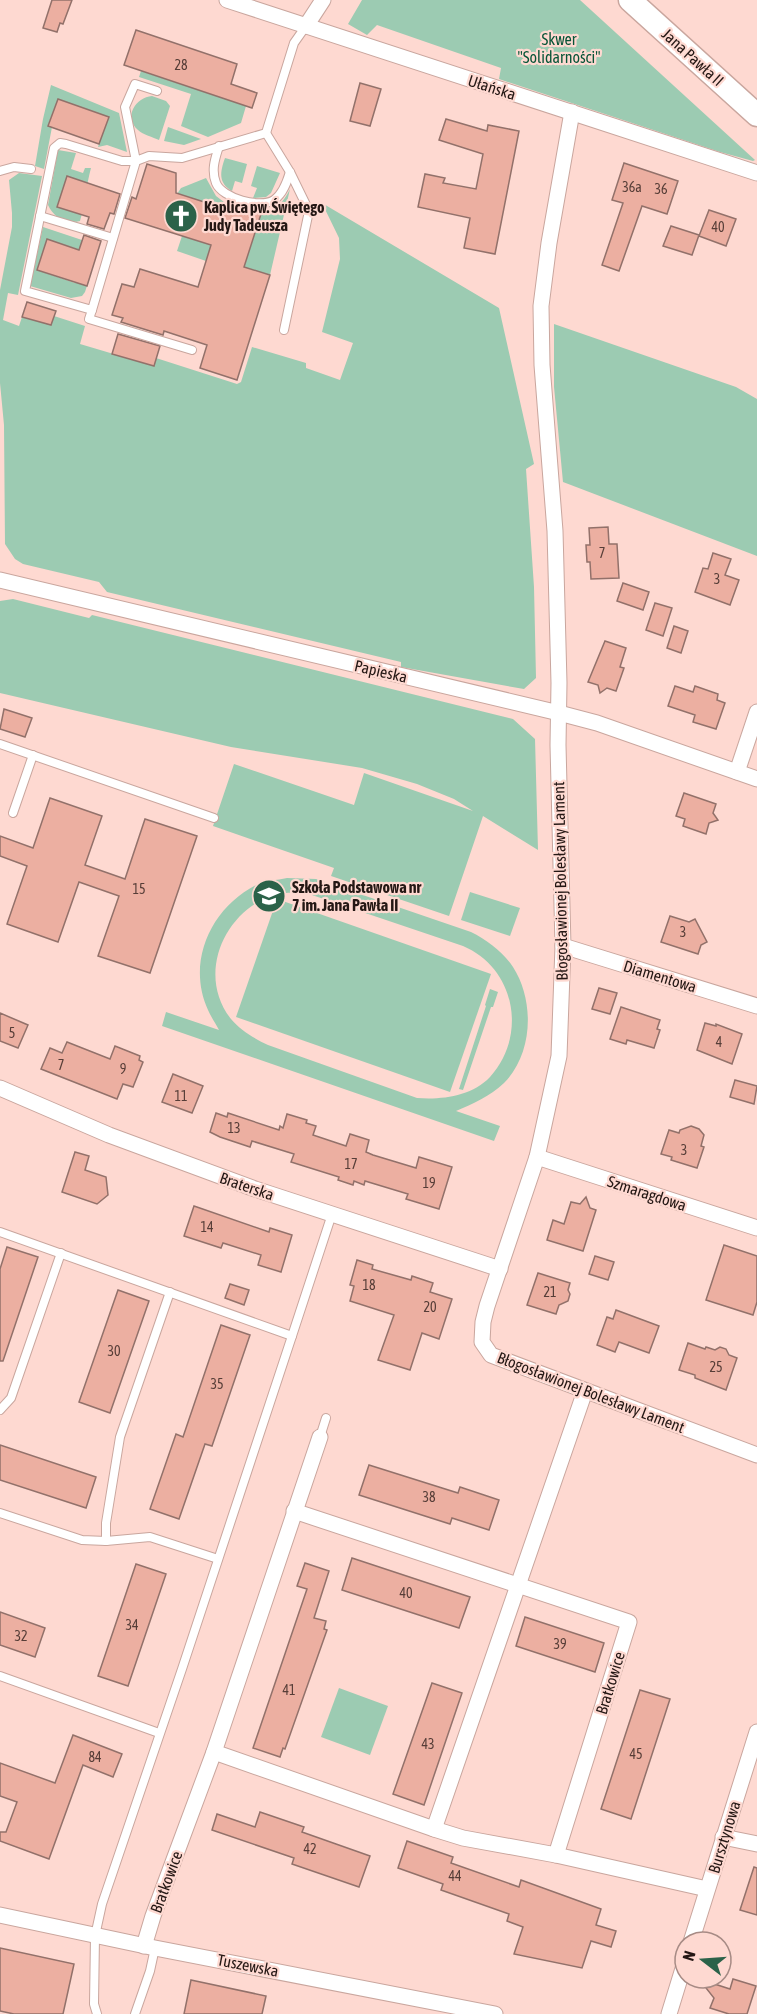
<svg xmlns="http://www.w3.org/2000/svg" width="757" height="2014" viewBox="0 0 757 2014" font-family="'Asap Condensed',sans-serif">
<rect width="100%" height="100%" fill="#fed9d1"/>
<!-- green -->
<g fill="#9ccbb2" fill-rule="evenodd">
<path d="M362 0H580L755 160 753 161 720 152 499 79 501 68 377 25 367 35 348 24Z"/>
<path d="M141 71 246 106 241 123 208 137 181 126 191 94 139 77Z"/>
<path d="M51 85 119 113 127 152 107 145 98 147 108 117 58 99 48 125 52 127 44 169 35 166 43 119Z"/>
<path d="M152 96 166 101 170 106 159 140C153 137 143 135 138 130 123 117 136 97 152 96Z"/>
<path d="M168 127 201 139 184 145 164 141Z"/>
<path d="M58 150 76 153 71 169 83 173 85 168H91C86 186 85 204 80 221 67 225 53 217 48 205Z"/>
<path d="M225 158 247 164 242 183 235 181 232 191C218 183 220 172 225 158Z"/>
<path d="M257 166 280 173 271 193 266 197 253 198 257 188 251 186Z"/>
<path d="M19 173 42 176 18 295 8 293 3 320 19 326 22 317 51 325 54 316 85 326 80 344 154 366 156 358 237 384 241 382 252 347 306 363V368L340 380 353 343 322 332 340 259 339 238 322 203 499 308 534 464 526 469 534 587 536 678 524 689 401 667V662L107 592 99 582 23 564 15 559 5 544 4 425 0 383V290L12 227V213L9 180Z"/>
<path d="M206 178 216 196 228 205 226 209 177 194 181 188Z"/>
<path d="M290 189 270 275 244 267 261 214C276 210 283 203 290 189Z"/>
<path d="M43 227 85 241 80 250 47 239 37 270 75 283 92 270 85 292 82 296 71 298 30 286Z"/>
<path d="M182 236 211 245 206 261 177 251Z"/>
<path d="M554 324 736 387 757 399V556L563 482 554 387Z"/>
<path d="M13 599 89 618 92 615 513 719 535 739 538 850 483 816 449 916 331 876 334 868 213 826 234 764 354 805 364 773 473 811 454 799 417 784 362 768 231 747 0 693V601Z"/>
<path d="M287 878 316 879 471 932C487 940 503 952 513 967 535 1001 533 1054 504 1083 490 1096 473 1104 456 1111L500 1126 494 1141 162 1026 166 1012 219 1030C216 1024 211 1017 208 1010 186 962 211 908 256 885 265 881 277 880 287 878ZM306 893 463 946C515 968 528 1035 490 1077 472 1096 442 1100 417 1098L268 1045C255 1039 240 1030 231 1019 196 975 224 911 274 895 284 892 296 893 306 893Z"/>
<path d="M470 892 520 908 510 936 461 920Z"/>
<path d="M277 899 491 974 450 1092 236 1017Z"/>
<path d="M490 989 498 992 493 1007H491L463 1090 459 1089 486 1006 485 1005Z"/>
<path d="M339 1688 388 1706 370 1755 321 1737Z"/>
</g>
<!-- building -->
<g fill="#ecafa1" stroke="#92716a" stroke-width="1.5">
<path d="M52 0H72L63 24 60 23 57 32 43 28Z"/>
<path d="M136 30 237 64 231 84 257 93 252 108 124 65Z"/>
<path d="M360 83 381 89 370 126 350 121Z"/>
<path d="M58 99 109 117 99 144 48 126Z"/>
<path d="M446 119 487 131 488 125 519 131 495 254 464 248 470 218 418 207 425 174 445 178 443 183 476 189 483 154 439 140Z"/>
<path d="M624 163 678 181 667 214 642 206 619 271 602 265 623 203 612 200Z"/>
<path d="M147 164 176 173V193L226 209 229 202 261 214 244 267 270 275 237 380 200 368 207 345 164 331 163 335 121 322 123 318 112 315 122 284 134 287 140 269 198 287 211 245 125 218 132 197 136 199Z"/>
<path d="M67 176 120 194 114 214 110 213 104 229 87 224 89 217 57 207Z"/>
<path d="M709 210 736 219 726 246 699 236Z"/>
<path d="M671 226 699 235 692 255 663 246Z"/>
<path d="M84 235 101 241 87 286 37 270 47 239 79 250Z"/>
<path d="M27 302 56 311 51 325 22 317Z"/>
<path d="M118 334 160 346 154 366 112 354Z"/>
<path d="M608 527 609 544H617L619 578 591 579 590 562H587L586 545H590L589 528Z"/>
<path d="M713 553 731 559 725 575 739 580 730 605 695 592 703 568 708 569Z"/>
<path d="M623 583 649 592 643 610 617 601Z"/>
<path d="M655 603 672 608 663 636 646 630Z"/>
<path d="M674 626 688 631 681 653 667 648Z"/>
<path d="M605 641 626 648 620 667 624 668 616 691 607 688 600 693 598 685 588 682Z"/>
<path d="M675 686 693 692 695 686 718 694 717 700 725 703 716 729 693 722 695 715 668 706Z"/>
<path d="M4 709 32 718 25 737 0 729Z"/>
<path d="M684 793 716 804 713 813 718 820 709 823 706 834 683 826 685 819 676 816Z"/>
<path d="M50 798 102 816 85 865 125 879 145 819 197 836 150 973 98 956 119 896 79 882 58 942 7 924 27 866 0 856V836L33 848Z"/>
<path d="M670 916 689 922 695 919 707 942 701 945 698 954 661 942Z"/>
<path d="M599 988 617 993 610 1014 592 1009Z"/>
<path d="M621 1007 660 1020 657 1029 660 1030 654 1048 627 1040 626 1044 610 1039Z"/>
<path d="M0 1013 28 1025 18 1048 0 1041Z"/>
<path d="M705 1023 716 1026V1024L742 1034 732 1064 697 1050Z"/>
<path d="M67 1042 110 1059 115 1046 140 1056 139 1060 143 1062 133 1087 123 1084 117 1099 41 1069 50 1048 62 1053Z"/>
<path d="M173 1074 203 1086 192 1113 162 1102Z"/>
<path d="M735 1080 757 1086 754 1104 730 1097Z"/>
<path d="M216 1113 227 1117 228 1113 279 1130 280 1126 283 1128 287 1114 307 1120 306 1123 316 1126 313 1135 346 1146 350 1134 369 1140 366 1152 373 1155 416 1168 419 1157 452 1167 439 1209 406 1199 408 1194 365 1181 364 1185 354 1181 353 1185 338 1180 339 1177 291 1162 294 1154 252 1141 250 1147 220 1137 210 1132Z"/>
<path d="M691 1126 699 1129 704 1135 701 1146 704 1147 697 1168 671 1160 672 1157 661 1154 669 1130 679 1133 680 1130Z"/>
<path d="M75 1152 89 1156 85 1170 106 1177 108 1195 97 1204 62 1192Z"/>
<path d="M586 1197 590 1208 596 1210 583 1251 547 1240 553 1220 564 1224 571 1202 580 1204Z"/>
<path d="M194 1206 269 1232 270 1228 292 1235 281 1272 258 1265 261 1255 223 1243 221 1248 184 1236Z"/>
<path d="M724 1245 757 1256V1302L753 1315 706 1300Z"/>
<path d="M7 1247 38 1257 3 1361H0V1269Z"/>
<path d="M595 1256 614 1262 608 1280 589 1274Z"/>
<path d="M357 1260 373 1265 372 1269 411 1280 412 1276 433 1283 430 1292 452 1299 439 1339 422 1333 410 1370 378 1360 394 1315 350 1301 354 1286 350 1285Z"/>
<path d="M538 1273 570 1283 568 1290 570 1294 568 1301 559 1305 556 1314 527 1305Z"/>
<path d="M230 1284 249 1290 244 1305 225 1298Z"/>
<path d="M118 1290 149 1301 110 1413 79 1402Z"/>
<path d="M616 1310 659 1326 649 1353 619 1342 615 1352 597 1345 607 1317 613 1319Z"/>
<path d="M221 1325 250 1335 212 1446 205 1444 179 1519 150 1509 176 1434 183 1437Z"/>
<path d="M688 1343 705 1349 706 1347 715 1350 720 1347 726 1349 729 1355 737 1358 726 1390 695 1378V1375L679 1370Z"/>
<path d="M0 1445 96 1477 86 1508 0 1480Z"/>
<path d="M369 1465 458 1493 460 1487 499 1500 489 1530 452 1518 450 1524 359 1495Z"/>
<path d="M352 1558 470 1597 459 1628 342 1590Z"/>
<path d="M305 1563 329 1571 314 1618 326 1621 324 1629 327 1630 285 1749 283 1748 280 1757 253 1748 307 1589 297 1586Z"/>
<path d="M136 1564 166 1574 128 1686 98 1676Z"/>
<path d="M0 1612 45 1628 35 1657 0 1645Z"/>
<path d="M525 1617 604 1643 595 1672 516 1646Z"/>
<path d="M432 1683 462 1693 424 1805 393 1794Z"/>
<path d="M640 1690 670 1699 631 1819 601 1809Z"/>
<path d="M73 1735 122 1754 113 1777 83 1765 49 1859 0 1841V1832H6L17 1802 0 1796V1763L55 1783Z"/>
<path d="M260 1812 304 1827 302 1832 370 1856 359 1887 292 1864 294 1858 212 1830 217 1814 255 1827Z"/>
<path d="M407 1841 453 1857 451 1863 519 1887 521 1880 601 1909 596 1925 616 1931 611 1947 591 1941 582 1968 514 1954 523 1927 507 1921 509 1914 441 1890 443 1884 398 1868Z"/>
<path d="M754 1867 757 1868V1915L740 1910Z"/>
<path d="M0 1948 74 1964 63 2014H14L0 2011Z"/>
<path d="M699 1979 730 1989 733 1979 756 1986 747 2014H729L710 2008 714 1998Z"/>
<path d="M191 1980 266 1996 262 2014H184Z"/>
</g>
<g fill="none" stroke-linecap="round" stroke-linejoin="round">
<!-- lane casing -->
<g stroke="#c9a69e" stroke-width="10">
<g id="lane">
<path d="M157 91 135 84 125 107 136 161H122L66 144 60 143 54 148 25 291 92 310 136 161 149 156 182 158 266 133 294 43 306 26"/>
<path d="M266 133 290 172 309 211 284 330"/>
<path d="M219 146C215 159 211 170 216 183 222 198 260 209 274 200 283 194 287 182 290 172"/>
<path d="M0 171 14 167 31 169"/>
<path d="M40 216 113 238"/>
<path d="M92 310 89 319 192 350"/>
<path d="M0 744 214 818"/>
<path d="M13 813 33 755"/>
<path d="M0 1232 292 1336 182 1669 102 1904 95 1936 94 2004 97 2014"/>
<path d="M292 1336 332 1214"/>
<path d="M0 1410 11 1398 61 1253"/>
<path d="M320 1437 326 1418"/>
<path d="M0 1513 82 1540 106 1541 150 1537 218 1559"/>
<path d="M106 1541V1523L120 1437 170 1292"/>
<path d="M0 1676 159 1733"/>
<path d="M135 2014 150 1971 155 1948"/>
</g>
</g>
<!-- street casing -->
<g stroke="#c9a69e" stroke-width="17">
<g id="street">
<path d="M227 0 757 173"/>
<path d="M306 26 323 0"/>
<path d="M572 112 549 243 541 306 542 365 555 531 559 683 558 745 563 946 559 1056 537 1157 487 1306 483 1322 482 1342 491 1355 757 1455"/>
<path d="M0 580 559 713 597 723 757 779"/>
<path d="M737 772 757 712"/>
<path d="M563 946 757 1006"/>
<path d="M0 1088 109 1135 255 1189 500 1269"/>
<path d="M537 1157 757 1228"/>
<path d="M214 1752 434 1829 463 1838 556 1855 629 1622 294 1511"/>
<path d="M434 1829 585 1391"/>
<path d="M723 1837 757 1844"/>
<path d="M556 1855 707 1889"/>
<path d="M0 1915 155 1948 495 2014"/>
<path d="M691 1942 757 1732"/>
<path d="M144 1946 153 1916 214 1752 320 1437"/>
<path d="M669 2014 685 1962"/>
</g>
</g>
<!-- secondary casing -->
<g stroke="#c9a69e" stroke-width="25">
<path id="secondary" d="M630 0 757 115"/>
</g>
<!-- lane -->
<use href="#lane" stroke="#fff" stroke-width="8"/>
<!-- street -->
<use href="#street" stroke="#fff" stroke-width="15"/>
<!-- secondary -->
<use href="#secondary" stroke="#fff" stroke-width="22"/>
</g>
<!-- icons -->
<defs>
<g id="church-disc" transform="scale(1.725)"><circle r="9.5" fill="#2b6249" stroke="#fed9d1"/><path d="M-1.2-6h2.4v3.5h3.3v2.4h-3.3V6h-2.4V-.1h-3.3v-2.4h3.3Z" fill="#fff"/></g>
<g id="school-disc" transform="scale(1.725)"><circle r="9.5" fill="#2b6249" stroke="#fed9d1"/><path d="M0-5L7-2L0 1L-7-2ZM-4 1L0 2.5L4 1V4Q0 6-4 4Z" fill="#fff"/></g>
</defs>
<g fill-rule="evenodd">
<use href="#church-disc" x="181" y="216"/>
<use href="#school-disc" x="269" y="896"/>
</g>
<g text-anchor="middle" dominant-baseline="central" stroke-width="4.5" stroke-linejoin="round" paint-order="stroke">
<!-- number labels -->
<g font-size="14" fill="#563d37">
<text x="181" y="65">28</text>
<text x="632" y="187">36a</text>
<text x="661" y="189">36</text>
<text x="718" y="227">40</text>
<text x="602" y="553">7</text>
<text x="717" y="579">3</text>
<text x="139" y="889">15</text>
<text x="683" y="932">3</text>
<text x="12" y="1033">5</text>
<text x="719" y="1042">4</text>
<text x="61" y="1065">7</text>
<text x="123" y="1069">9</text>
<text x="181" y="1096">11</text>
<text x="234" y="1128">13</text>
<text x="684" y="1150">3</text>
<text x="351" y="1164">17</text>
<text x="429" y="1183">19</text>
<text x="207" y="1227">14</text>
<text x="369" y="1285">18</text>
<text x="550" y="1292">21</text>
<text x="430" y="1307">20</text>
<text x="114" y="1351">30</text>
<text x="716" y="1367">25</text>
<text x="217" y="1384">35</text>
<text x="429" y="1497">38</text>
<text x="406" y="1593">40</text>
<text x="132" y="1625">34</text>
<text x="21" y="1636">32</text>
<text x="560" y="1644">39</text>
<text x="289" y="1690">41</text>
<text x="428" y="1744">43</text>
<text x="636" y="1754">45</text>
<text x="95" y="1757">84</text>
<text x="310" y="1849">42</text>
<text x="455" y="1876">44</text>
</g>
<!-- park labels -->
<g font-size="16" fill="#075437" stroke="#fed9d1">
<text x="559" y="39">Skwer<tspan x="559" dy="18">"Solidarności"</tspan></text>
</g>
<!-- street labels -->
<g font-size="16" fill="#241714" stroke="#fed9d1">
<text transform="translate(693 57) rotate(42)">Jana Pawła II</text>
<text transform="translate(492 87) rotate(18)">Ułańska</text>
<text transform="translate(381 671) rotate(13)">Papieska</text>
<text transform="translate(560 881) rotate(-91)">Błogosławionej Bolesławy Lament</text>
<text transform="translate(660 976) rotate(17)">Diamentowa</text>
<text transform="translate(247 1186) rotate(19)">Braterska</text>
<text transform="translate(647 1193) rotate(18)">Szmaragdowa</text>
<text transform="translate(591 1392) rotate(21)">Błogosławionej Bolesławy Lament</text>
<text transform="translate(610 1683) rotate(-73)">Bratkowice</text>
<text transform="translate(724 1837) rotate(-73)">Bursztynowa</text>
<text transform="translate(166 1882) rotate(-70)">Bratkowice</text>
<text transform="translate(248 1965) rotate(11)">Tuszewska</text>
</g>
<!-- poi labels -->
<g font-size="16" font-weight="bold" fill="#241714" stroke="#fed9d1" text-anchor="start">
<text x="204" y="207">Kaplica pw. Świętego<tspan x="204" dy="18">Judy Tadeusza</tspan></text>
<text x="292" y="887">Szkoła Podstawowa nr<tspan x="292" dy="18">7 im. Jana Pawła II</tspan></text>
</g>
</g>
<!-- north arrow -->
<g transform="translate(703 1960) rotate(287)"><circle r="28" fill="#fed9d1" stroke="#a78b85" stroke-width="1.5"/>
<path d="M0-4.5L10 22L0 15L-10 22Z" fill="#2b6249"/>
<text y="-9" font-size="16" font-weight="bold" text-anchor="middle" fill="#241714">N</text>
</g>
</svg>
